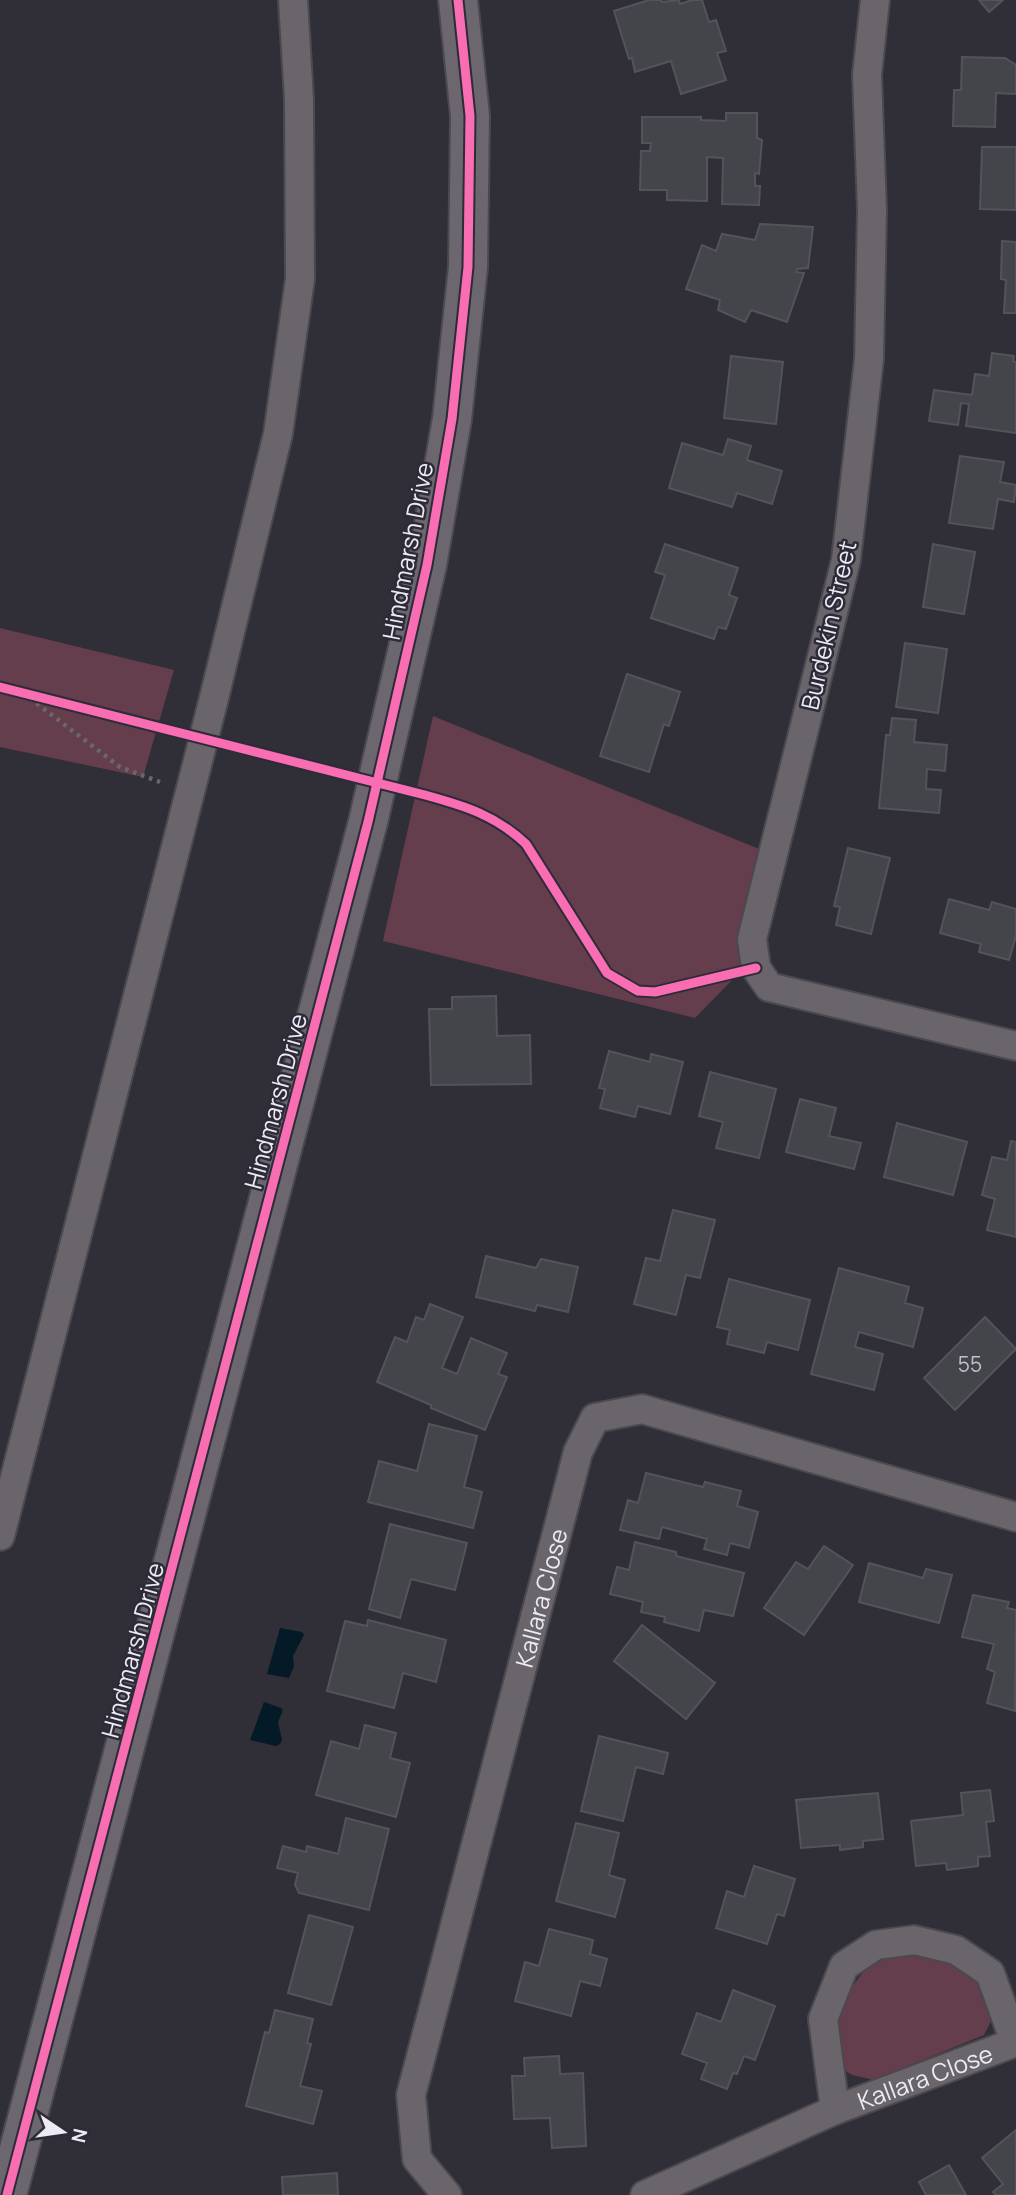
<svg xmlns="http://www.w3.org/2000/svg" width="1016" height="2195" viewBox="0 0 1016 2195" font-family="Manrope,sans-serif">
<rect width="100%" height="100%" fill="#302e36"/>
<!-- green -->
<g fill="#643e4c">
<path d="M0 628 174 670 143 777 0 747Z"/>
<path d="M433 716 764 851 738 974 695 1018 383 941Z"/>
<path d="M912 1948 949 1958 981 1980 992 2019 984 2035 874 2080 852 2075 840 2067 834 2034 839 2004 870 1963Z"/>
</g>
<!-- water -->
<g fill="#041b27">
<path d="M280 1628 302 1632 304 1635 293 1656 294 1666 289 1678 267 1674Z"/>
<path d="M264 1702 281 1708 283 1710 278 1722 282 1740 280 1744 276 1746 250 1740Z"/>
</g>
<!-- building -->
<g fill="#44444b" stroke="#53545a" stroke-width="2">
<path d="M649 0H661L662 2 679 0 680 4 692 0H702L709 22 716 20 726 51 717 53 726 80 681 94 671 61 635 72 632 58 629 59 614 11Z"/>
<path d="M979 0H1003L989 12Z"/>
<path d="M962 57 1005 58 1016 65V94L996 93 995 127 953 126 954 90H961Z"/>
<path d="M726 113H757V138L762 140 759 174 755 173V186H760L759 205 722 204 723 158 707 157V201L667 200V190H640L641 151H650L651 143H642V117H701V120L726 121Z"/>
<path d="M982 147H1016V210L980 209Z"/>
<path d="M760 224 813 227 808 268 797 269 796 272 804 273 787 322 751 310 745 322 718 310 720 300 686 289 702 245 716 251 722 234 755 240Z"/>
<path d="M1002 241 1016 242V313H1004L1006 280 1001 279Z"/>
<path d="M992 353 1014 356 1013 361 1016 362V433L966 426 969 404 961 403 958 425 929 421 934 390 972 395 975 374 989 376Z"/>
<path d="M731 356 783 362 776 424 724 418Z"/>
<path d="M728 439 751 446 747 460 782 471 772 504 737 493 732 507 669 488 682 443 723 455Z"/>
<path d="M960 456 1004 462 1000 482 1016 485 1014 502 998 499 993 529 949 523Z"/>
<path d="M665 544 738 568 729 595 737 598 726 629 718 627 714 639 651 618 665 575 655 572Z"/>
<path d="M933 544 975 552 964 614 923 607Z"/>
<path d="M905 643 947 649 938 713 896 707Z"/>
<path d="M627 674 680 692 669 726 664 724 649 772 600 756Z"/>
<path d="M892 718 916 720 914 742 947 745 945 771 927 769 926 789 941 790 939 813 879 808 886 735H890Z"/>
<path d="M848 848 890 858 871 934 836 925 840 907 834 906Z"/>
<path d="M949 899 989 910 992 902 1016 909V936L1009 960 979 952 981 944 940 933Z"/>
<path d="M496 996 497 1036 530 1035 531 1084 431 1085 429 1009H452V997Z"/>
<path d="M609 1051 650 1062 651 1054 683 1062 670 1114 638 1106 635 1117 600 1108 605 1089 599 1088Z"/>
<path d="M710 1072 776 1089 759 1158 716 1148 723 1122 699 1116Z"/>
<path d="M800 1099 836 1108 829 1136 861 1143 854 1169 786 1152Z"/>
<path d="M897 1123 967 1142 953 1195 884 1177Z"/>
<path d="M1011 1141 1016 1142V1237L987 1230 995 1199 982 1195 992 1157 1007 1160Z"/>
<path d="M673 1210 715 1220 700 1278 686 1275 676 1315 634 1304 646 1258 660 1261Z"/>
<path d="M486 1256 536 1268 541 1259 578 1267 568 1312 537 1305 535 1311 476 1297Z"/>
<path d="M839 1268 909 1287 905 1303 923 1308 913 1347 859 1332 855 1347 883 1354 874 1390 811 1374Z"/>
<path d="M729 1279 810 1300 798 1350 767 1342 764 1353 727 1344 730 1330 717 1327Z"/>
<path d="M430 1304 463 1317 442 1368 457 1374 471 1338 507 1353 498 1374 507 1377 485 1430 431 1408V1405L377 1382 395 1337 407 1342 416 1317 424 1320Z"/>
<path d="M985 1317 1016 1349 955 1410 924 1378Z"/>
<path d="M429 1424 477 1436 464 1487 482 1492 473 1528 368 1502 379 1461 417 1471Z"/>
<path d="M646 1473 703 1487 705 1482 741 1491 737 1506 758 1512 749 1548 730 1543 727 1555 704 1549 707 1539 662 1527 659 1539 620 1530 628 1500 638 1503Z"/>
<path d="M390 1524 467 1543 455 1590 411 1579 400 1618 369 1609Z"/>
<path d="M635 1542 676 1552V1556L744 1573 733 1616 704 1610 699 1631 664 1622 665 1617 641 1612 643 1602 610 1594 617 1567 629 1570Z"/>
<path d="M824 1546 853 1565 804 1635 764 1608 796 1562 808 1569Z"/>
<path d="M869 1563 923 1578 926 1569 952 1575 939 1623 859 1602Z"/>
<path d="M973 1595 1009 1602 1007 1608 1016 1610 1015 1711 987 1703 995 1672 987 1669 994 1644 962 1637Z"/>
<path d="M368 1620 446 1640 436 1682 403 1673 394 1708 327 1691 345 1621 367 1626Z"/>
<path d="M642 1625 715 1683 686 1719 614 1661Z"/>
<path d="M365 1725 396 1733 390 1758 410 1763 396 1817 316 1795 331 1741 359 1749Z"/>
<path d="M599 1736 668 1753 663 1774 636 1767 623 1821 581 1811Z"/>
<path d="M990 1790 994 1821 986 1822 990 1856 978 1857V1866L947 1870 946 1863 916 1866 911 1821 963 1815 961 1793Z"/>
<path d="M878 1793 883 1839 863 1841V1847L840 1850V1845L801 1848 796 1800Z"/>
<path d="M346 1818 389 1829 369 1910 299 1893 295 1885 298 1873 277 1868 283 1846 306 1852 307 1846 338 1854Z"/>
<path d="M576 1823 619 1833 609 1875 625 1880 615 1917 556 1901Z"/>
<path d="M754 1866 795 1879 784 1916 777 1914 767 1944 716 1928 727 1891 744 1897Z"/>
<path d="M309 1915 353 1927 331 2005 288 1993Z"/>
<path d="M549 1929 593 1940 590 1954 607 1959 600 1986 580 1981 571 2016 515 2001 525 1962 539 1966Z"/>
<path d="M733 1990 775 2006 755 2060 744 2056 737 2074 733 2073 727 2089 701 2079 707 2063 682 2054 697 2013 721 2022Z"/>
<path d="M275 2010 313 2019 307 2043 311 2044 300 2086 322 2091 313 2124 246 2106 265 2032 269 2033Z"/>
<path d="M559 2056 560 2074 583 2073 586 2146 552 2148 550 2118 514 2119 512 2076H525L524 2058Z"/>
<path d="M1016 2130V2195H996L993 2192 1003 2184 982 2158Z"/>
<path d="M949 2165 966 2195H926L919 2182Z"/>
<path d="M337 2173 338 2195H283L282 2177Z"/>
</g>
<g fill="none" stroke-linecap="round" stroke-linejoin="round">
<!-- minor casing -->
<g stroke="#4b4950" stroke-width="32">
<g id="minor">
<path d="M875 0 867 75 872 210 869 359 846 560 752 939 756 968 769 987 1016 1046"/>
<path d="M0 1536 214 698 278 434 300 279 299 99 293 0"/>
<path d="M835 2110 823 2019 844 1966 876 1945 914 1940 956 1950 990 1973 1015 2042"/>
<path id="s1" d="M447 2195 417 2159 411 2095 578 1452 595 1418 642 1409 1016 1517"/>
<path id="s2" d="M645 2195 835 2110 1016 2042"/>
</g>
</g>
<!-- secondary casing -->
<g stroke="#4b4950" stroke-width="42">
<path id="secondary" d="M7 2195 368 822 427 565 452 419 468 267 470 116 458 0"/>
</g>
<!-- path -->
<path stroke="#6a676c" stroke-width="4.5" stroke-dasharray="3.5 5" stroke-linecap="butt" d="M23 693 120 767 160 782"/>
<!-- minor -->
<use href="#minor" stroke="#6a646b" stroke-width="28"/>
<!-- secondary -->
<use href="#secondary" stroke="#6c676e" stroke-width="38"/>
<!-- cycleway casing -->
<g stroke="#2e2b39" stroke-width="13">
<g id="cycleway">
<path d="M0 687 425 795C465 806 495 815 526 844L607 973 638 991 655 992 756 968"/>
<path d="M7 2195 368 822 427 565 452 419 468 267 470 116 458 0"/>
</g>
</g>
<!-- cycleway -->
<use href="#cycleway" stroke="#f96db3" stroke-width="9"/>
</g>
<g text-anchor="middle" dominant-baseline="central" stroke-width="5" stroke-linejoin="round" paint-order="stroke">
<!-- number labels -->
<g font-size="21" fill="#c2c1ca">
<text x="970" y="1364">55</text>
</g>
<!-- street labels -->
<g font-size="24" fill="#ecebf4" stroke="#2e2b39">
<text transform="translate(407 551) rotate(-79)">Hindmarsh Drive</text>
<text transform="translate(828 625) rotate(-77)">Burdekin Street</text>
<text transform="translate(275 1101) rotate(-75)">Hindmarsh Drive</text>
<text stroke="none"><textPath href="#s1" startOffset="625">Kallara Close</textPath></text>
<text transform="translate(132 1650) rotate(-75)">Hindmarsh Drive</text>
<text stroke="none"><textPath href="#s2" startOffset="304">Kallara Close</textPath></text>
</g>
</g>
<!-- north arrow -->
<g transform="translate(63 2132) rotate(103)" stroke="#2e2b39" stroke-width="5" paint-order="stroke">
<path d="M0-5L12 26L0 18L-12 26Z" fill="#ecebf4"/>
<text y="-10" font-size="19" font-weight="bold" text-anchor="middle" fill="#ecebf4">N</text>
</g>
</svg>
